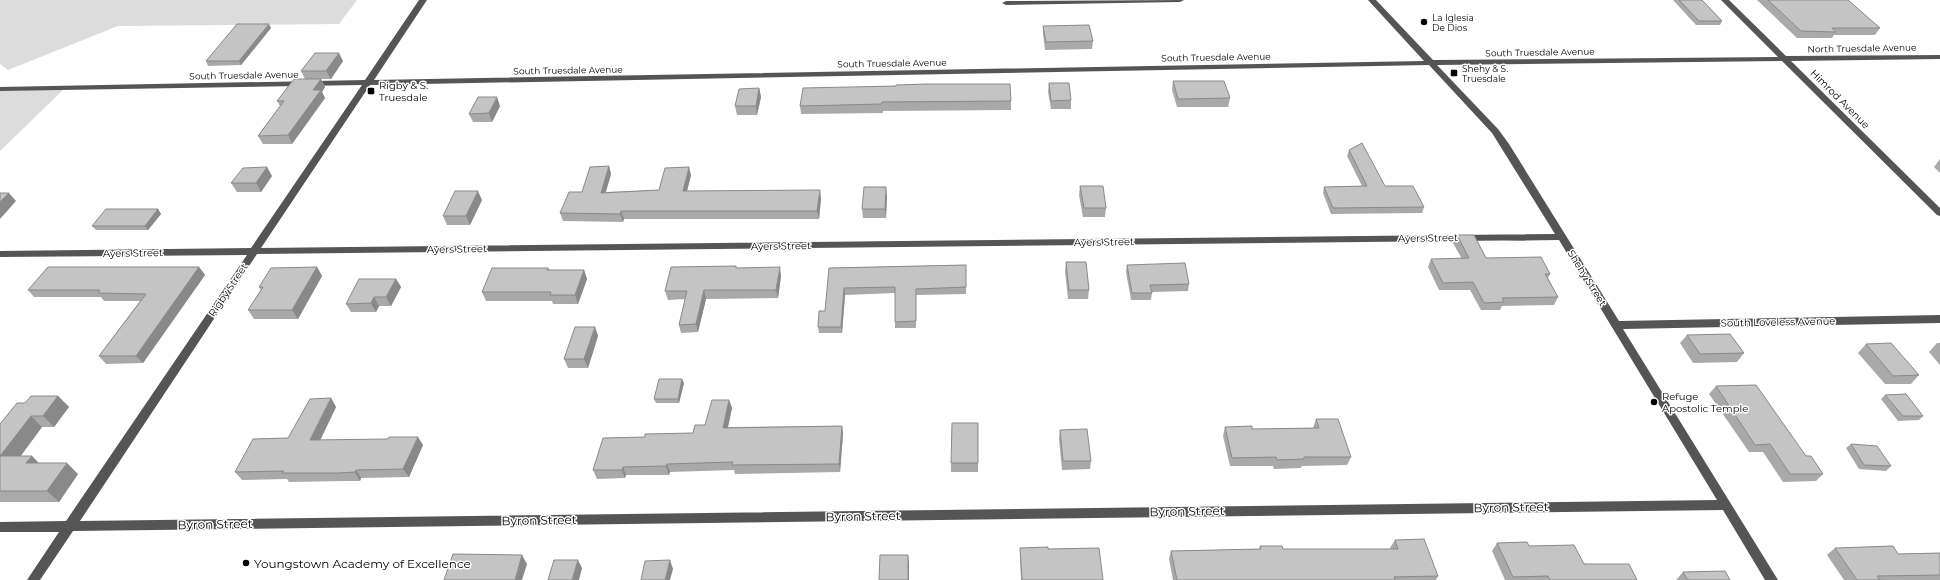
<svg xmlns="http://www.w3.org/2000/svg" width="1940" height="580" viewBox="0 0 1940 580" font-family="Montserrat,sans-serif">
<rect width="100%" height="100%" fill="#fff"/>
<!-- green -->
<g fill="#dcdcdc">
<path d="M0 0H357L339 24 118 26 8 70 0 64Z"/>
<path d="M65 88 0 151V89Z"/>
</g>
<g fill="none" stroke-linecap="round" stroke-linejoin="round">
<!-- minor -->
<g fill="#555" fill-rule="evenodd">
<path d="M419 0H427L374 80 1424 61 1368 0H1376L1433 60 1778 57 1721 0H1729L1786 56 1940 55V59L1791 61 1940 208V216L1937 215 1782 61 1437 65 1498 129 1509 144 1619 321 1940 315V323L1623 329 1778 580H1765L1723 510 73 531 40 580H27L59 532H0V522L66 521 247 255 0 257V251L251 248 362 85 0 91V87L365 80ZM1429 65 1492 133 1555 234 261 248 370 85ZM1559 240 1717 500 80 521 257 254Z"/>
<path d="M1184 0 1180 2 1006 5 1002 3 1006 1Z"/>
</g>
</g>
<!-- wall -->
<g fill="#a9a9a9">
<path d="M1673 0H1702L1722 21 1720 25H1696Z"/>
<path d="M1757 0H1848L1880 28 1875 35H1834L1832 38H1797Z"/>
<path d="M1043 26 1093 41 1092 49 1045 50 1043 34Z"/>
<path d="M271 28 241 65 208 66 206 61Z"/>
<path d="M343 61 331 79H321L325 87 322 92 325 98 292 144H263L258 136 280 106 277 101 305 79 301 71Z"/>
<path d="M1173 81 1230 98 1228 107H1177L1172 90Z"/>
<path d="M1049 83 1071 100V109H1051L1048 92Z"/>
<path d="M759 88 761 97 757 115H737L735 106Z"/>
<path d="M803 88 1011 101V110L883 111V113L801 114 800 106Z"/>
<path d="M500 106 492 122H473L469 114Z"/>
<path d="M1349 150 1385 186 1424 207 1422 213 1331 214 1323 193 1324 187 1362 186 1347 156Z"/>
<path d="M1940 159V173L1934 167Z"/>
<path d="M609 166 611 174 606 192 659 190 691 175 687 191 821 198 819 219H624L623 222 563 221 560 213Z"/>
<path d="M267 167 272 176 261 192H237L231 183Z"/>
<path d="M1080 186 1106 208 1105 217H1083L1079 195Z"/>
<path d="M887 196 886 218H863L862 209Z"/>
<path d="M482 200 470 225H447L443 216Z"/>
<path d="M158 209 161 214 148 230H96L92 226Z"/>
<path d="M1457 235 1486 258 1550 274 1548 278 1558 297 1554 305 1502 306 1500 310H1481L1470 290H1439L1428 267 1431 259H1462L1453 243Z"/>
<path d="M1066 262 1089 290 1088 299H1068L1065 271Z"/>
<path d="M966 265V294L916 295V328H895V293L845 295 842 333H819L818 327 825 311 829 268Z"/>
<path d="M1127 265 1189 284 1188 291 1152 292 1151 300H1131L1126 272Z"/>
<path d="M199 267 205 275 143 363 106 364 99 356 140 301H104L101 297H34L28 290Z"/>
<path d="M317 267 322 276 298 319H254L248 310 261 290 259 287Z"/>
<path d="M548 268 550 270H584L587 279 578 304H553L552 301H486L482 292Z"/>
<path d="M737 268 781 276 778 298 706 299 698 332 681 333 679 325 685 299 668 300 665 291Z"/>
<path d="M396 279 401 287 391 306H379L376 312H351L346 304Z"/>
<path d="M595 327 598 336 588 368H568L564 359Z"/>
<path d="M1687 335 1744 353 1737 362 1693 363 1680 343Z"/>
<path d="M1937 343H1940V365L1929 352Z"/>
<path d="M1866 344 1919 375 1911 384H1885L1858 353Z"/>
<path d="M684 383 679 403H656L654 399Z"/>
<path d="M1716 386 1806 456 1823 474 1816 481 1783 482 1763 452H1749L1709 394Z"/>
<path d="M1885 395 1923 416 1919 420 1898 421 1881 399Z"/>
<path d="M58 396 69 407 54 427H42L20 456H32L39 463 78 474 59 502H0V491L25 403Z"/>
<path d="M331 398 336 407 320 440 423 445 409 477 361 478 360 481H345L289 482 287 479 242 480 235 472 288 438Z"/>
<path d="M729 400 732 408 728 427 842 426 843 434 840 472 735 474 734 470 670 472 669 475H626L625 478 597 479 593 470 645 437 693 433 705 425Z"/>
<path d="M1316 419 1351 457 1347 465 1302 466 1301 468 1274 469 1273 466H1230L1223 436 1225 427 1252 429 1313 428Z"/>
<path d="M978 423V472H951V463Z"/>
<path d="M1060 430 1091 461 1090 469 1062 470 1059 439Z"/>
<path d="M1851 444 1891 466 1886 471 1859 469 1846 448Z"/>
<path d="M1395 540 1438 576 1436 580H1173L1169 559 1171 551 1259 549 1260 546 1283 549H1391L1390 548Z"/>
<path d="M1497 543 1529 546 1637 580H1505L1492 551Z"/>
<path d="M1020 548 1048 549 1103 580H1021L1020 556Z"/>
<path d="M1835 548 1898 554 1940 553V580H1844L1827 555Z"/>
<path d="M1683 572 1730 580H1676Z"/>
</g>
<!-- shaded-wall -->
<g fill="#898989">
<path d="M269 24 271 28 241 65 239 61Z"/>
<path d="M339 53 343 61 331 79 326 71Z"/>
<path d="M321 79 325 87 322 92 325 98 292 144 288 135 313 90Z"/>
<path d="M759 88 761 97 757 115 756 106Z"/>
<path d="M497 97 500 106 492 122 489 113Z"/>
<path d="M609 166 611 174 603 201 601 193Z"/>
<path d="M267 167 272 176 261 192 256 183Z"/>
<path d="M689 167 691 175 685 199 683 191Z"/>
<path d="M886 187 887 196 886 218 885 209Z"/>
<path d="M820 190 821 198 819 219 817 211Z"/>
<path d="M478 191 482 200 470 225 466 216Z"/>
<path d="M9 193 16 201 0 219V202Z"/>
<path d="M158 209 161 214 148 230 145 226Z"/>
<path d="M621 211 624 219 623 222 620 214Z"/>
<path d="M199 267 205 275 143 363 136 356Z"/>
<path d="M317 267 322 276 298 319 292 310Z"/>
<path d="M780 267 781 276 778 298 776 290Z"/>
<path d="M584 270 587 279 578 304 575 295Z"/>
<path d="M396 279 401 287 391 306 386 297Z"/>
<path d="M844 288 845 295 842 333 841 327Z"/>
<path d="M704 290 706 299 698 332 696 324Z"/>
<path d="M374 297 379 306 376 312 371 303Z"/>
<path d="M595 327 598 336 588 368 584 359Z"/>
<path d="M682 379 684 383 679 403 678 399Z"/>
<path d="M58 396 69 407 54 427 43 416Z"/>
<path d="M331 398 336 407 316 449 310 440Z"/>
<path d="M729 400 732 408 726 436 723 428Z"/>
<path d="M31 416 42 427 12 468 0 457V456Z"/>
<path d="M842 426 843 434 840 472 839 464Z"/>
<path d="M418 437 423 445 409 477 403 469Z"/>
<path d="M32 456 43 468 26 463Z"/>
<path d="M67 463 78 474 59 502 47 491Z"/>
<path d="M667 464 670 472 669 475 666 466Z"/>
<path d="M623 467 626 475 625 478 622 470Z"/>
<path d="M356 470 361 478 360 481 355 472Z"/>
<path d="M522 555 527 564 522 580H515Z"/>
<path d="M908 555 909 563V580H908Z"/>
<path d="M578 560 582 568 579 580H572Z"/>
<path d="M670 560 673 569 670 580H665Z"/>
</g>
<!-- building -->
<g fill="#c4c4c4" stroke="#898989">
<path d="M1679 0H1702L1722 21H1699Z"/>
<path d="M1768 0H1848L1880 28H1832L1836 32 1801 31Z"/>
<path d="M237 24H269L239 61H206Z"/>
<path d="M1089 25 1093 41 1046 42 1043 26Z"/>
<path d="M315 53H339L326 71H301Z"/>
<path d="M294 79H321L313 90H321L288 135 258 136 284 101H277Z"/>
<path d="M1173 81H1224L1230 98 1178 99Z"/>
<path d="M1049 83H1069L1071 100 1051 101Z"/>
<path d="M927 84H1010L1011 101 882 102V104L800 106 803 88 896 86V85Z"/>
<path d="M759 88 756 106H735L739 89Z"/>
<path d="M478 97H497L489 113 469 114Z"/>
<path d="M1362 143 1385 186H1413L1424 207 1333 208 1324 187 1367 186 1349 150Z"/>
<path d="M609 166 601 193 659 190 665 168 689 167 683 191 820 190 817 211H621L620 214 560 213 569 192H582L590 167Z"/>
<path d="M267 167 256 183H231L243 168Z"/>
<path d="M1080 186H1103L1106 208H1084Z"/>
<path d="M864 187H886L885 209H862Z"/>
<path d="M455 191H478L466 216H443Z"/>
<path d="M0 193H9L0 202Z"/>
<path d="M106 209H158L145 226H92Z"/>
<path d="M1457 235H1474L1486 258 1541 257 1550 274H1545L1558 297 1502 298 1504 302 1484 303 1473 282 1443 283 1431 259 1469 258Z"/>
<path d="M1066 262H1086L1089 290H1069Z"/>
<path d="M1185 263 1189 284 1150 285 1152 293H1132L1127 265Z"/>
<path d="M966 265V287L916 289V321L895 322V287L844 288 841 327H818L819 311H825L829 268Z"/>
<path d="M736 266V268L780 267 776 290H704L696 324 679 325 687 291H665L671 267Z"/>
<path d="M48 267H199L136 356H99L146 294 98 293 100 290H28Z"/>
<path d="M317 267 292 310H248L263 287H259L271 268Z"/>
<path d="M492 268H548L547 270H584L575 295H550L551 292H482Z"/>
<path d="M359 279H396L386 297H374L371 303 346 304Z"/>
<path d="M575 327H595L584 359H564Z"/>
<path d="M1730 334 1744 353 1700 354 1687 335Z"/>
<path d="M1891 343 1919 375 1893 376 1866 344Z"/>
<path d="M659 379H682L678 399H654Z"/>
<path d="M1756 385 1806 456H1811L1823 474H1790L1770 444 1755 445 1716 386Z"/>
<path d="M1906 394 1923 416H1903L1885 395Z"/>
<path d="M31 396H58L43 416H31L0 456V424L17 403H25Z"/>
<path d="M331 398 310 440 388 439 389 437H418L403 469 356 470 355 472 339 473H282L284 471 235 472 253 439 288 438 310 399Z"/>
<path d="M712 400H729L723 428 842 426 839 464 732 465 733 462 667 464 666 466 623 467 622 470H593L603 438 645 437V434L693 433 695 425H705Z"/>
<path d="M1316 419H1338L1351 457H1304V459L1277 460 1276 457 1232 458 1225 427 1252 426V429L1319 428Z"/>
<path d="M952 423H978V463H951Z"/>
<path d="M1087 429 1091 461H1063L1060 430Z"/>
<path d="M1851 444 1877 446 1891 466 1864 465Z"/>
<path d="M0 456H32L26 463H67L47 491H0Z"/>
<path d="M1424 539 1438 576 1394 577 1395 580H1177L1171 551 1261 549 1260 546H1282L1283 549H1398L1395 540Z"/>
<path d="M1527 542 1529 546 1574 545 1584 564H1629L1637 580H1550L1548 576 1513 577 1497 543Z"/>
<path d="M1893 546 1898 554 1940 553V575L1877 576 1880 580H1857L1835 548Z"/>
<path d="M1048 547V549L1099 548 1103 580H1022L1020 548Z"/>
<path d="M453 554 522 555 515 580H444Z"/>
<path d="M880 555H908V580H879Z"/>
<path d="M554 560H578L572 580H548Z"/>
<path d="M670 560 665 580H641L645 561Z"/>
<path d="M1725 571 1730 580H1688L1683 572Z"/>
</g>
<!-- markers -->
<g fill="#000" stroke="#fff" stroke-width="1.5">
<circle cx="1424" cy="22" r="4"/>
<rect x="1450" y="69" width="8" height="8" rx="2"/>
<rect x="367" y="87" width="8" height="8" rx="2"/>
<circle cx="1654" cy="402" r="4"/>
<circle cx="246" cy="563" r="4"/>
</g>
<g text-anchor="middle" dominant-baseline="central" stroke-width="3" stroke-linejoin="round" paint-order="stroke">
<!-- far-poi labels -->
<g font-size="9" fill="#000" stroke="#fff" text-anchor="start">
<text x="1432" y="17">La Iglesia<tspan x="1432" dy="10">De Dios</tspan></text>
<text x="1462" y="68">Shehy &amp; S.<tspan x="1462" dy="10">Truesdale</tspan></text>
</g>
<!-- far-street labels -->
<g font-size="9" fill="#000" stroke="#fff">
<text transform="translate(1862 48) rotate(-1)">North Truesdale Avenue</text>
<text transform="translate(1540 52) rotate(-1)">South Truesdale Avenue</text>
<text transform="translate(1216 57) rotate(-1)">South Truesdale Avenue</text>
<text transform="translate(892 63) rotate(-1)">South Truesdale Avenue</text>
<text transform="translate(568 70) rotate(-1)">South Truesdale Avenue</text>
<text transform="translate(244 75) rotate(-1)">South Truesdale Avenue</text>
</g>
<!-- poi labels -->
<g font-size="10" fill="#000" stroke="#fff" text-anchor="start">
<text x="379" y="85">Rigby &amp; S.<tspan x="379" dy="12">Truesdale</tspan></text>
<text x="1662" y="396">Refuge<tspan x="1662" dy="12">Apostolic Temple</tspan></text>
</g>
<!-- street labels -->
<g font-size="10" fill="#000" stroke="#fff">
<text transform="translate(1840 99) rotate(45)">Himrod Avenue</text>
<text transform="translate(1428 238) rotate(-1)">Ayers Street</text>
<text transform="translate(1104 242) rotate(-1)">Ayers Street</text>
<text transform="translate(781 246) rotate(-1)">Ayers Street</text>
<text transform="translate(457 249) rotate(-1)">Ayers Street</text>
<text transform="translate(133 253) rotate(-1)">Ayers Street</text>
<text transform="translate(1587 278) rotate(58)">Shehy Street</text>
<text transform="translate(228 290) rotate(-56)">Rigby Street</text>
<text transform="translate(1778 322) rotate(-1)">South Loveless Avenue</text>
</g>
<!-- near-street labels -->
<g font-size="12" fill="#000" stroke="#fff">
<text transform="translate(1511 507) rotate(-1)">Byron Street</text>
<text transform="translate(1187 511) rotate(-1)">Byron Street</text>
<text transform="translate(863 516) rotate(-1)">Byron Street</text>
<text transform="translate(539 520) rotate(-1)">Byron Street</text>
<text transform="translate(215 524) rotate(-1)">Byron Street</text>
</g>
<!-- near-poi labels -->
<g font-size="12" fill="#000" stroke="#fff" text-anchor="start">
<text x="254" y="563">Youngstown Academy of Excellence</text>
</g>
</g>
</svg>
